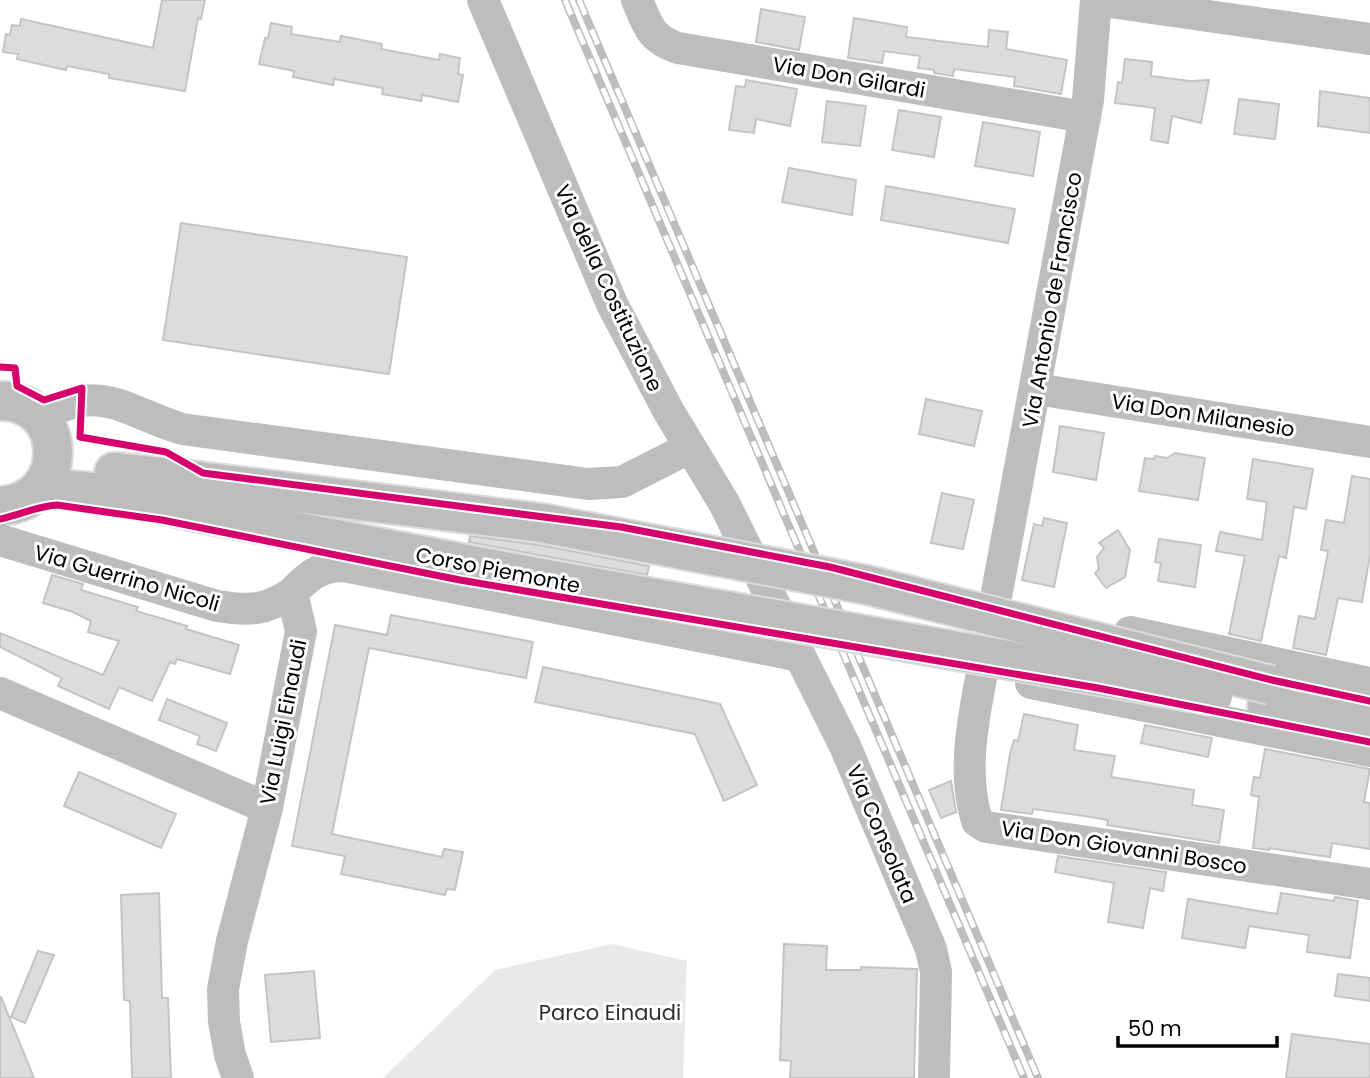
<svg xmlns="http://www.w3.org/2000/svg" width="1370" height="1078" viewBox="0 0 1370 1078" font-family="Poppins,sans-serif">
<rect width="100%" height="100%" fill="#fff"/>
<!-- green -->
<path fill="#e9e9e9" d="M612 944 687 961 683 1078H383L495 970Z"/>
<!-- building -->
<g fill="#dcdcdc" stroke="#c4c4c4" stroke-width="2">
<path d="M162 0H205L201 19 198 18 185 91 109 78V74L67 66 66 70 17 59 18 54 3 52 6 34 10 35 12 25 20 26 21 19 153 48Z"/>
<path d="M761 9 805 17 799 50 756 42Z"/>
<path d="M854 18 907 27 906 37 988 47 989 30 1008 32 1006 49 1067 60 1061 94 1014 86 1015 77 954 69 953 76 934 73V70L918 68 920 56 884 51 882 63 848 58Z"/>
<path d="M271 23 292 27 291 34 340 42 341 36 382 44 381 49 439 60 440 54 460 58 458 74 463 75 458 102 422 95 421 101 382 94 383 88 334 79 333 85 293 77 294 71 259 64 265 38H268Z"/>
<path d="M1125 59 1152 62 1151 76 1190 81 1209 80 1201 123 1172 116 1168 143 1151 140 1155 108 1115 103 1118 82 1122 83Z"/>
<path d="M746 80 797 89 790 126 756 119 754 133 729 130 736 86 745 87Z"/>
<path d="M1320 91 1370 98V133L1318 126Z"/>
<path d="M1239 99 1279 104 1275 139 1234 134Z"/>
<path d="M827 101 866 106 860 146 822 142Z"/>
<path d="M899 110 941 117 934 157 892 150Z"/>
<path d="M983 122 1040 132 1033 176 975 166Z"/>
<path d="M789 168 856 180 852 215 782 202Z"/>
<path d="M886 186 1015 209 1008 243 881 220Z"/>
<path d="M181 223 407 257 389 374 163 340Z"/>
<path d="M926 399 982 411 974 446 919 434Z"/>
<path d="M1060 426 1104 433 1096 480 1053 472Z"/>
<path d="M1175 453 1205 458 1198 500 1139 491 1145 458 1154 459 1155 456 1167 458Z"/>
<path d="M1253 459 1313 469 1306 509 1294 507 1286 558 1279 556 1261 641 1229 634 1245 556 1216 551 1220 532 1262 540 1267 502 1247 499Z"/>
<path d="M1352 476 1370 479V555L1362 602 1338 598 1326 655 1293 648 1299 616 1315 619 1328 551 1321 550 1326 520 1344 523Z"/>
<path d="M942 493 974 500 963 549 931 543Z"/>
<path d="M1044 518 1067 523 1054 587 1022 580 1034 524 1042 526Z"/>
<path d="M1118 530 1130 550 1125 577 1106 588 1095 573 1099 569 1097 557 1104 548 1099 543Z"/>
<path d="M470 536 539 545 649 566 647 575 469 542Z"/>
<path d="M1159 539 1201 545 1195 587 1158 581 1161 563 1155 562Z"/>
<path d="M52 575 83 584 81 590 138 607 136 611 187 626 186 629 239 645 230 674 177 659 175 664 170 662 152 701 119 687 109 709 58 686 62 678 0 647V633L103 675 119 641 88 632 91 621 73 612 43 603Z"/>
<path d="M391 615 533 642 526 678 369 648 332 834 442 857 444 849 463 852 455 890 447 889 445 895 341 874 345 856 292 846 335 625 387 635Z"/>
<path d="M543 667 720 704 757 785 724 801 695 734 535 702Z"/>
<path d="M167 699 227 723 216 751 197 744 200 736 159 720Z"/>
<path d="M1024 714 1078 725 1074 750 1115 756 1111 777 1194 790 1192 805 1224 810 1219 843 1107 825 1108 820 1078 815 1033 809 1032 814 1001 810 1010 754 1014 740 1018 741Z"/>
<path d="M1145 725 1212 738 1208 757 1141 743Z"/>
<path d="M1265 749 1370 769 1364 802 1370 803V849L1332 843 1330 857 1269 848V850L1253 848 1259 797 1251 795 1254 777 1260 778Z"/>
<path d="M79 772 176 814 161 848 64 806Z"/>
<path d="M951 781 956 812 941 818 929 790Z"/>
<path d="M1058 856 1166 872 1163 891 1150 888 1143 928 1108 922 1114 883 1055 872Z"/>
<path d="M159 893 162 998H168L171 1078H132L130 1001 124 1000 121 895Z"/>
<path d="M1281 893 1334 901 1335 897 1358 901 1350 958 1307 952 1309 935 1249 926 1245 948 1182 938 1188 899 1277 914Z"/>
<path d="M784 944 827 946 826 970H861V967L917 969 914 1078H790L791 1061 780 1060Z"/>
<path d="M38 951 54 955 25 1023 11 1017Z"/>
<path d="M314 971 320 1038 271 1042 265 975Z"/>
<path d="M1338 974 1370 978V1001L1335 996Z"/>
<path d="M0 997H1L34 1078H0Z"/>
<path d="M1292 1034 1370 1044V1078H1286Z"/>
</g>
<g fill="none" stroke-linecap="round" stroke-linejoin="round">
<!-- major casing -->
<g stroke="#dbdbdb" stroke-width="42">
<g id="major">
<path d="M0 401C69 400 72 502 0 506"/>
<path d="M114 472 199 481"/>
<path d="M40 490C91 487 145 501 195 512"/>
<path d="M1267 705 1370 726"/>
</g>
</g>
<!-- minor -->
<g stroke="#bdbdbd" stroke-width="32">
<path d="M483 0 612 304 669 412 724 503 800 656 845 746 931 949 936 972 934 1078"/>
<path d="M637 0C648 25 650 39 678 48L1085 117"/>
<path d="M1370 39 1096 0 1088 100 982 673C973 720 962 773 977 821L986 827 1370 884"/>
<path d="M1036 389 1370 442"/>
<path d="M39 417C103 382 121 410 182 429L588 484 622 482 689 448"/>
<path d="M0 540 217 606C248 611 265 611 292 593"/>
<path d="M1130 632 1370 683"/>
<path d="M1031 683 1370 751"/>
<path d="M0 693 267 808"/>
<path d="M238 1078 230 1055 224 1022 223 989 232 941 267 808 301 631 292 593C308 576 320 566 344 566L800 656"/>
</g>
<!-- major -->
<use href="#major" stroke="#bdbdbd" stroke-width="38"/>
<!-- rail casing -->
<g stroke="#bdbdbd" stroke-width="8">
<g id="rail">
<path d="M565 0 1024 1078"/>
<path d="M579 0 1038 1078"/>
</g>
</g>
<!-- rail -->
<use href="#rail" stroke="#fff" stroke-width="5" stroke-dasharray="16" stroke-linecap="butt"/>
<!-- major-bridge casing -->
<g stroke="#dbdbdb" stroke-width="42" stroke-linecap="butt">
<g id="major-bridge">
<path d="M199 481 542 523 867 585 1271 685"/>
<path d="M195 512 535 577 1213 696"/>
</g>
</g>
<!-- major-bridge -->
<use href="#major-bridge" stroke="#bdbdbd" stroke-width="38"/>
<!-- cycleway casing -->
<g stroke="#fff" stroke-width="11">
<g id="cycleway">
<path d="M0 367 15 368 17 386 44 400 82 388 80 437 166 452 203 473 621 527 830 567 1272 680 1370 701"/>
<path d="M0 519C20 515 37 506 57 505L162 520 460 580 1098 688 1370 742"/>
</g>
</g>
<!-- cycleway -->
<use href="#cycleway" stroke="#d6006c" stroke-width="7"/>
</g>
<g text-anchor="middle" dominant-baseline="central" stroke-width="6" stroke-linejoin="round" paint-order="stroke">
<!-- street labels -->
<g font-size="21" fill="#000" stroke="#fff">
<text transform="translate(849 77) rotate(10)">Via Don Gilardi</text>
<text transform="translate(609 288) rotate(65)">Via della Costituzione</text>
<text transform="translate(1052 300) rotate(-80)">Via Antonio de Francisco</text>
<text transform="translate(1203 415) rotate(9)">Via Don Milanesio</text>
<text transform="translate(498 570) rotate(11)">Corso Piemonte</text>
<text transform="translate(127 578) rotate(16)">Via Guerrino Nicoli</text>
<text transform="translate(283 722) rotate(-79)">Via Luigi Einaudi</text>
<text transform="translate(882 834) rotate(67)">Via Consolata</text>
<text transform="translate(1124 847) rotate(9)">Via Don Giovanni Bosco</text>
</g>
<!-- park labels -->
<g font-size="21" fill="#2e2e2e" stroke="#fff">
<text x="610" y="1012">Parco Einaudi</text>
</g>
</g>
<!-- scale -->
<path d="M1118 1036v10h159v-10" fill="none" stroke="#000000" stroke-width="3.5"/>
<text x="1128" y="1036" font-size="21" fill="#000000" stroke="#ffffff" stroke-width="5" paint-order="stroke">50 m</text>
</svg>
